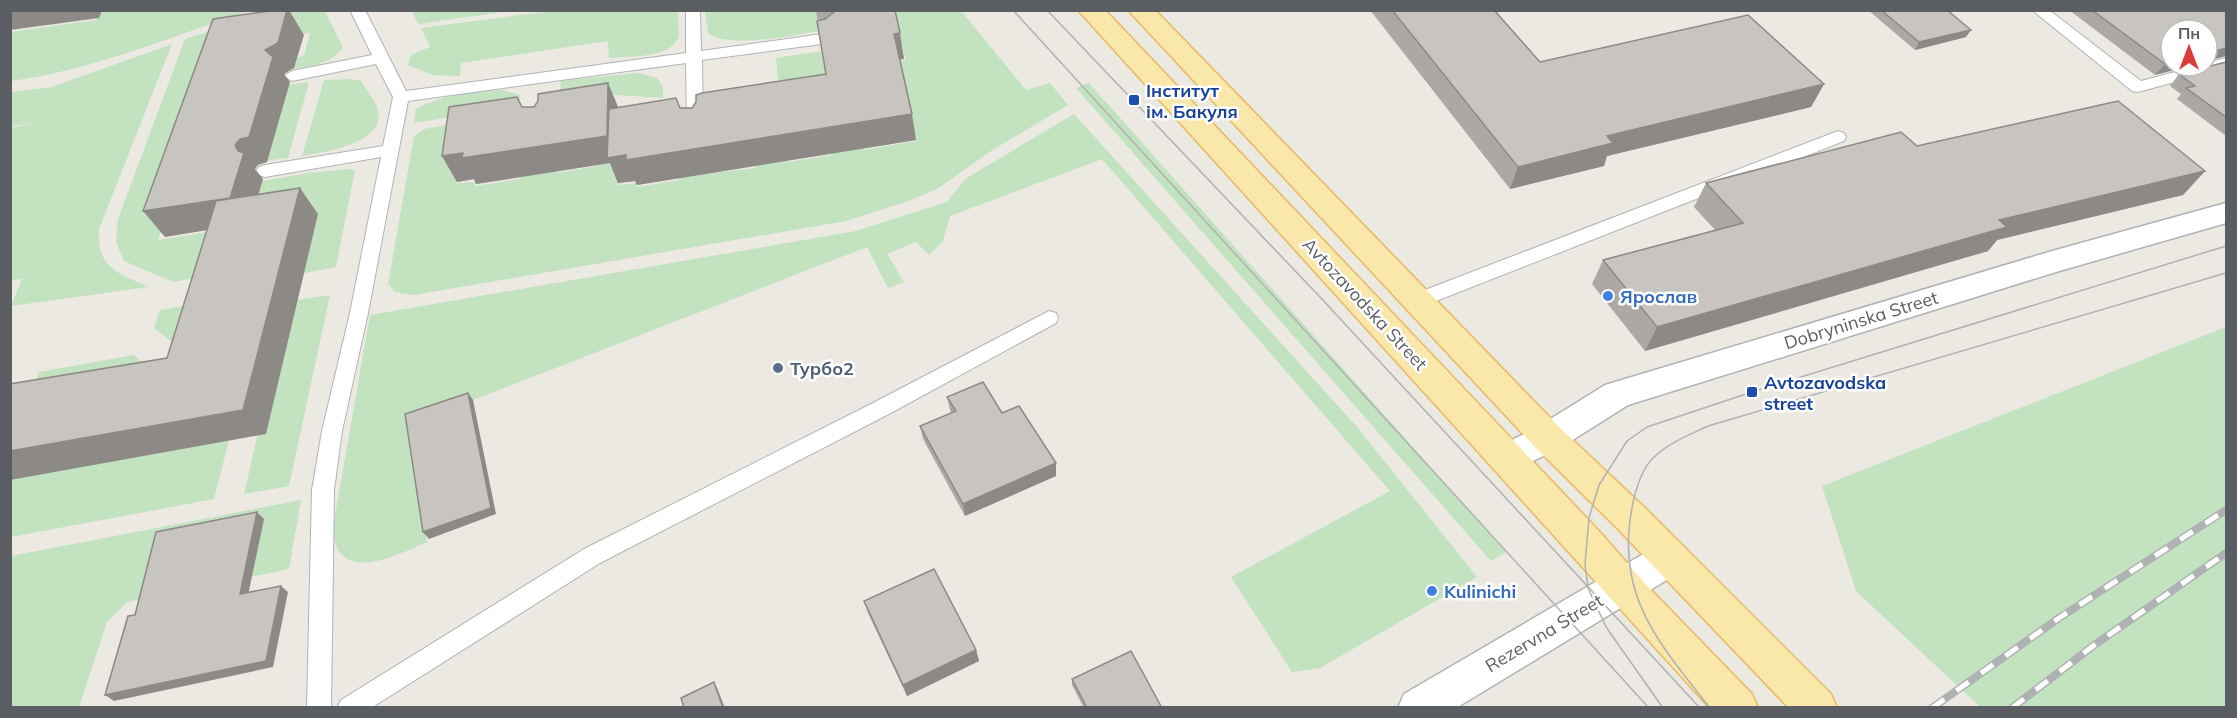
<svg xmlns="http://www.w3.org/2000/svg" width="2237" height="718" viewBox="0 0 2237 718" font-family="Mulish,sans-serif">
<rect width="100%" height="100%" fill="#ece9e2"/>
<!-- green -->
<g fill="#c2e2c0">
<path d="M893 10 961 11 1026 90 1050 83 1068 105 991 151 937 189 909 201 846 221 414 295 395 292 388 284 414 136 424 129 522 112 462 134 456 183 475 182V186L520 179V175L555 169 556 173 597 166 598 163 617 160 618 185 636 183 637 187 679 180V177L755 168V164L787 158 788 162 831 155V151L862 146 863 150 916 141 899 61 906 60Z"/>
<path d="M100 11H249C171 37 92 70 11 81L10 32 96 20Z"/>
<path d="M273 11H325L343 47C329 66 312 66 290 69L293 58 304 56 310 33 226 45 158 240 232 228 218 274 173 282 124 261 116 242 118 219 185 39Z"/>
<path d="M412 11H510L418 24Z"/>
<path d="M551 11H678L679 37C669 59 631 56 609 58L608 41 461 63 460 76 432 75 408 65 411 55 430 47 421 28Z"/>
<path d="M705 11H820L819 31C796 35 725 49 708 33Z"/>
<path d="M172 44 99 229C96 268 118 273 149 287L11 306 22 279 11 280V128L35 123 11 126V92L52 87Z"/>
<path d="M821 51 826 72 836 82 778 80 776 58Z"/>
<path d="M638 73 657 78 663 87V98L602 94 559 101 561 81Z"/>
<path d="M350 79 361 81C366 90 375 100 378 109 386 144 324 152 302 156L324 80Z"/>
<path d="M309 82 288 158 264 161 286 85Z"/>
<path d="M1089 83 1506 552 1491 561 1076 88Z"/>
<path d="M503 90 520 95 519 106 414 123 416 109C441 95 475 91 503 90Z"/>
<path d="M1074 114 1357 427 1477 577 1320 668 1292 672 1231 577 1390 491 1102 159 950 216 943 241 929 255 916 242 887 254 904 282 888 288 867 247 473 400 409 421 427 542C395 556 335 587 333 527L370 315 856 231 947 202 965 179Z"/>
<path d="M351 169 355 170 336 267 304 273 316 215 245 226 258 182 308 173Z"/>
<path d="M330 295 289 486 244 494 280 336 290 334 297 300Z"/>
<path d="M210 301 188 354 154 328 160 310Z"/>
<path d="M2226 327V707H1980L1856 591 1822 486Z"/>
<path d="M134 355 166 384 25 409 39 372Z"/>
<path d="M229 440 214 499 11 537V479Z"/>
<path d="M301 500 289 569 127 602 107 622 79 707 11 708V556Z"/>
</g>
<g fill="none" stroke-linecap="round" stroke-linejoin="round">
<!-- lane casing -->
<g stroke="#afb3b6" stroke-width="2">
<g id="lane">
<path d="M350 10H365L406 91 686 53V10H700L701 51 829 33 837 38 829 43 702 60 703 127 701 131H689L687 127 686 63 408 101 368 313 342 431 334 490 331 708H307L312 490 322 431 350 313 381 157 265 177 259 175 256 171 259 167 265 165 383 146 393 97 376 64 292 81 284 76 292 71 372 55Z"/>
<path d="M2032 10H2049L2141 81 2197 66H2207V63L2226 58V68L2138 92 2132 91Z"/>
<path d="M1838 131 1844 133 1846 137 1844 141 1426 305 1419 307 1412 305 1410 300 1412 295Z"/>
<path d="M1049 311 1056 313 1058 318 1056 323 887 415 600 563 371 708H337L341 700 584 549 873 403Z"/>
</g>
</g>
<!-- street casing -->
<g stroke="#afb3b6" stroke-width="3">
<g id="street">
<path d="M2226 203V223L2056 272 1628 405 1560 448 1508 473 1496 468 1490 458 1496 448 1536 428 1605 385 2052 251Z"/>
<path d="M1670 542 1683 546 1689 558 1683 570 1456 708H1398L1404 694 1657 546Z"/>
</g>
</g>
<!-- primary casing -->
<g stroke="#e7b960" stroke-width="3">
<g id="primary">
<path d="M1078 10H1105L1598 530 1650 589 1752 694 1758 708H1710Z"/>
<path d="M1128 10H1155L1560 428 1642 505 1831 694 1837 708H1789L1616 527 1536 448Z"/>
</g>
</g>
<!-- lane -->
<use href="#lane" fill="#fff" fill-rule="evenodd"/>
<!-- street -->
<use href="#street" fill="#fff" fill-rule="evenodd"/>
<!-- primary -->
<use href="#primary" fill="#f9e8aa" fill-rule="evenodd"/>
<!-- tram -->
<g stroke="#b0b1b2" stroke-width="1.5">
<path d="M1013 10 1649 708"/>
<path d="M1047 10 1320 297 1700 708"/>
<path d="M1663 708 1606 627 1588 588 1585 564 1589 518 1599 485 1627 441 1647 427 1752 392 2226 246"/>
<path d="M1710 708C1659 643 1615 596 1632 508 1635 492 1641 470 1653 458 1668 443 1689 435 1708 426L2226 273"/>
</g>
<!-- rail casing -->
<g stroke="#b0b1b2" stroke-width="8">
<g id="rail">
<path d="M1932 708 2059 618 2226 510"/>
<path d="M2012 708 2093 646 2226 553"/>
</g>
</g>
<!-- rail -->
<use href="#rail" stroke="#fff" stroke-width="5" stroke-dasharray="15" stroke-linecap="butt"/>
</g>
<!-- wall -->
<g fill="#aca9a4">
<path d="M816 10H895L904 59H899L916 140 637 185 635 181 618 183 610 163 476 184 474 179 457 182 442 156 522 107 692 108 826 74Z"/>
<path d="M1370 10H1494L1540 62 1824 84 1811 107 1607 156 1604 166 1510 189Z"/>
<path d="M1868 10H1947L1966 37 1915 50Z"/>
<path d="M2069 10H2226V56L2207 61V30L2171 66 2155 75Z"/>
<path d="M2226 62V136L2177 99 2181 94 2170 86 2179 74Z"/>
<path d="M1917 146 2205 171 2183 195 1997 240 1988 251 1645 351 1592 284 1603 260 1715 230 1694 207 1706 183Z"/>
<path d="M947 397 1002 413 1056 476 965 516 923 439 920 426 951 413 950 410Z"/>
<path d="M864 601 976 650 979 661 907 696 868 613Z"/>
<path d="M1072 679 1162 708H1084L1072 685Z"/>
</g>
<!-- shaded-wall -->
<g fill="#8c8986">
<path d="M10 10H102L99 18 10 30Z"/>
<path d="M287 10H289L304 35 294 68 284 74 290 82 267 162 258 165 255 169 263 179 250 223 165 237 143 211 235 145 265 50Z"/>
<path d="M1971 30 1966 37 1915 50 1919 42Z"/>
<path d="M900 33 904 59 898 60 894 34Z"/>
<path d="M2226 48V56L2207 61V53Z"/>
<path d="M2171 62V66H2190L2155 75 2165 64Z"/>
<path d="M608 83 619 109 912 114 916 140 637 185 635 181 618 183 610 163 476 184 474 179 457 182 442 156Z"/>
<path d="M1824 84 1811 107 1607 156 1604 166 1510 189 1518 167 1607 136Z"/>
<path d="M2205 171 2183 195 1997 240 1988 251 1645 351 1657 327 1999 220Z"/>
<path d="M300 188 318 214 266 434 10 480V451L243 410Z"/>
<path d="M468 393 473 400 496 514 429 539 423 532Z"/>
<path d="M1056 463V476L965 516 963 504Z"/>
<path d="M257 512 264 519 247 600 240 594Z"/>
<path d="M281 586 288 592 273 667 114 701 105 695Z"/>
<path d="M976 650 979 661 907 696 903 685Z"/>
<path d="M714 682 717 688 725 708H723Z"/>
</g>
<!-- building -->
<g fill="#c8c4bf" stroke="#8c8986" stroke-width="1.5">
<path d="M276 10H287L278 43 265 50 273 57 249 137 240 139 235 145 238 151 244 153 230 198 143 211 213 19Z"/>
<path d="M832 10H895L900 33 894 34 912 114 626 160V155L607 158 609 109 676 98 680 108H692L696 102V95L702 93 826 74 817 21 825 19 834 12Z"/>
<path d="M1392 10H1494L1540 62 1748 15 1824 84 1607 136 1613 143 1518 167Z"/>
<path d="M1881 10H1947L1971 30 1919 42Z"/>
<path d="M2092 10H2226V48L2207 53V30H2171V62L2165 64Z"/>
<path d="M2226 62V117L2186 88 2195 86 2179 74Z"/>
<path d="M608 83 607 136 462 158 463 153 442 156 449 107 517 97 522 107H534L538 101V94Z"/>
<path d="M2118 101 2205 171 1999 220 2007 227 1657 327 1603 260 1743 223 1706 183 1901 132 1917 146Z"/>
<path d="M300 188 243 410 10 451V384L167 358 216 201Z"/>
<path d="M983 382 1002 413 1019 406 1056 463 963 504 920 426 956 411 947 397Z"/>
<path d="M468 393 491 508 423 532 405 414Z"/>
<path d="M257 512 240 594 281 586 266 661 105 695 128 616 135 615 156 532Z"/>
<path d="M934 569 976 650 903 685 864 601Z"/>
<path d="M1131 651 1162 708H1087L1072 679Z"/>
<path d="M714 682 723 708H684L681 698Z"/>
</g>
<!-- markers -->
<g fill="#1a4fb4" stroke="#fff" stroke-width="2">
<rect x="1128" y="94" width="12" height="12" rx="3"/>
<rect x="1746" y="386" width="12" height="12" rx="3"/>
</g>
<g fill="#3f7fe0" stroke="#fff" stroke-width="2">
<circle cx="1608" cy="296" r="6"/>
<circle cx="1432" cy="591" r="6"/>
</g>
<circle fill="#5c6f8a" stroke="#fff" stroke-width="2" cx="778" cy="368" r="6"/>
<g text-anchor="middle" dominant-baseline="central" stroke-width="5" stroke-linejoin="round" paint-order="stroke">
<!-- transit labels -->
<g font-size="18" font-weight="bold" fill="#164399" stroke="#fff" text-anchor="start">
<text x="1146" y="90">Інститут<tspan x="1146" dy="21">ім. Бакуля</tspan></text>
<text x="1764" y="382">Avtozavodska<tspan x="1764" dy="21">street</tspan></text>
</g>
<!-- shop labels -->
<g font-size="18" font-weight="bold" fill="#366cbe" stroke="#fff" text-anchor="start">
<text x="1620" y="296">Ярослав</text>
<text x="1444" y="591">Kulinichi</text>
</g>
<!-- street labels -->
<g font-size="18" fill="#5a5e62" stroke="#fff">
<text transform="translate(1365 304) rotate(47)">Avtozavodska Street</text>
<text transform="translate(1861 320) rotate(-17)">Dobryninska Street</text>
<text transform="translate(1544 633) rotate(-31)">Rezervna Street</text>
</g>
<!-- service labels -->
<g font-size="18" font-weight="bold" fill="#4e5e75" stroke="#fff" text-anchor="start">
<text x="790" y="368">Турбо2</text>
</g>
</g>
<!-- border -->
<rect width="2237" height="718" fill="none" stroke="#5a5e62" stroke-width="24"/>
<!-- north arrow -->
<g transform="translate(2189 48)"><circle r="28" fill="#ffffff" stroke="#bdbfc0" stroke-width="1.5"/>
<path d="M0-4.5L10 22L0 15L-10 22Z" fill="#dc3c38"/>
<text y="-9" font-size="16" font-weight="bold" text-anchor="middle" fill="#5a5e62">Пн</text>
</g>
</svg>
